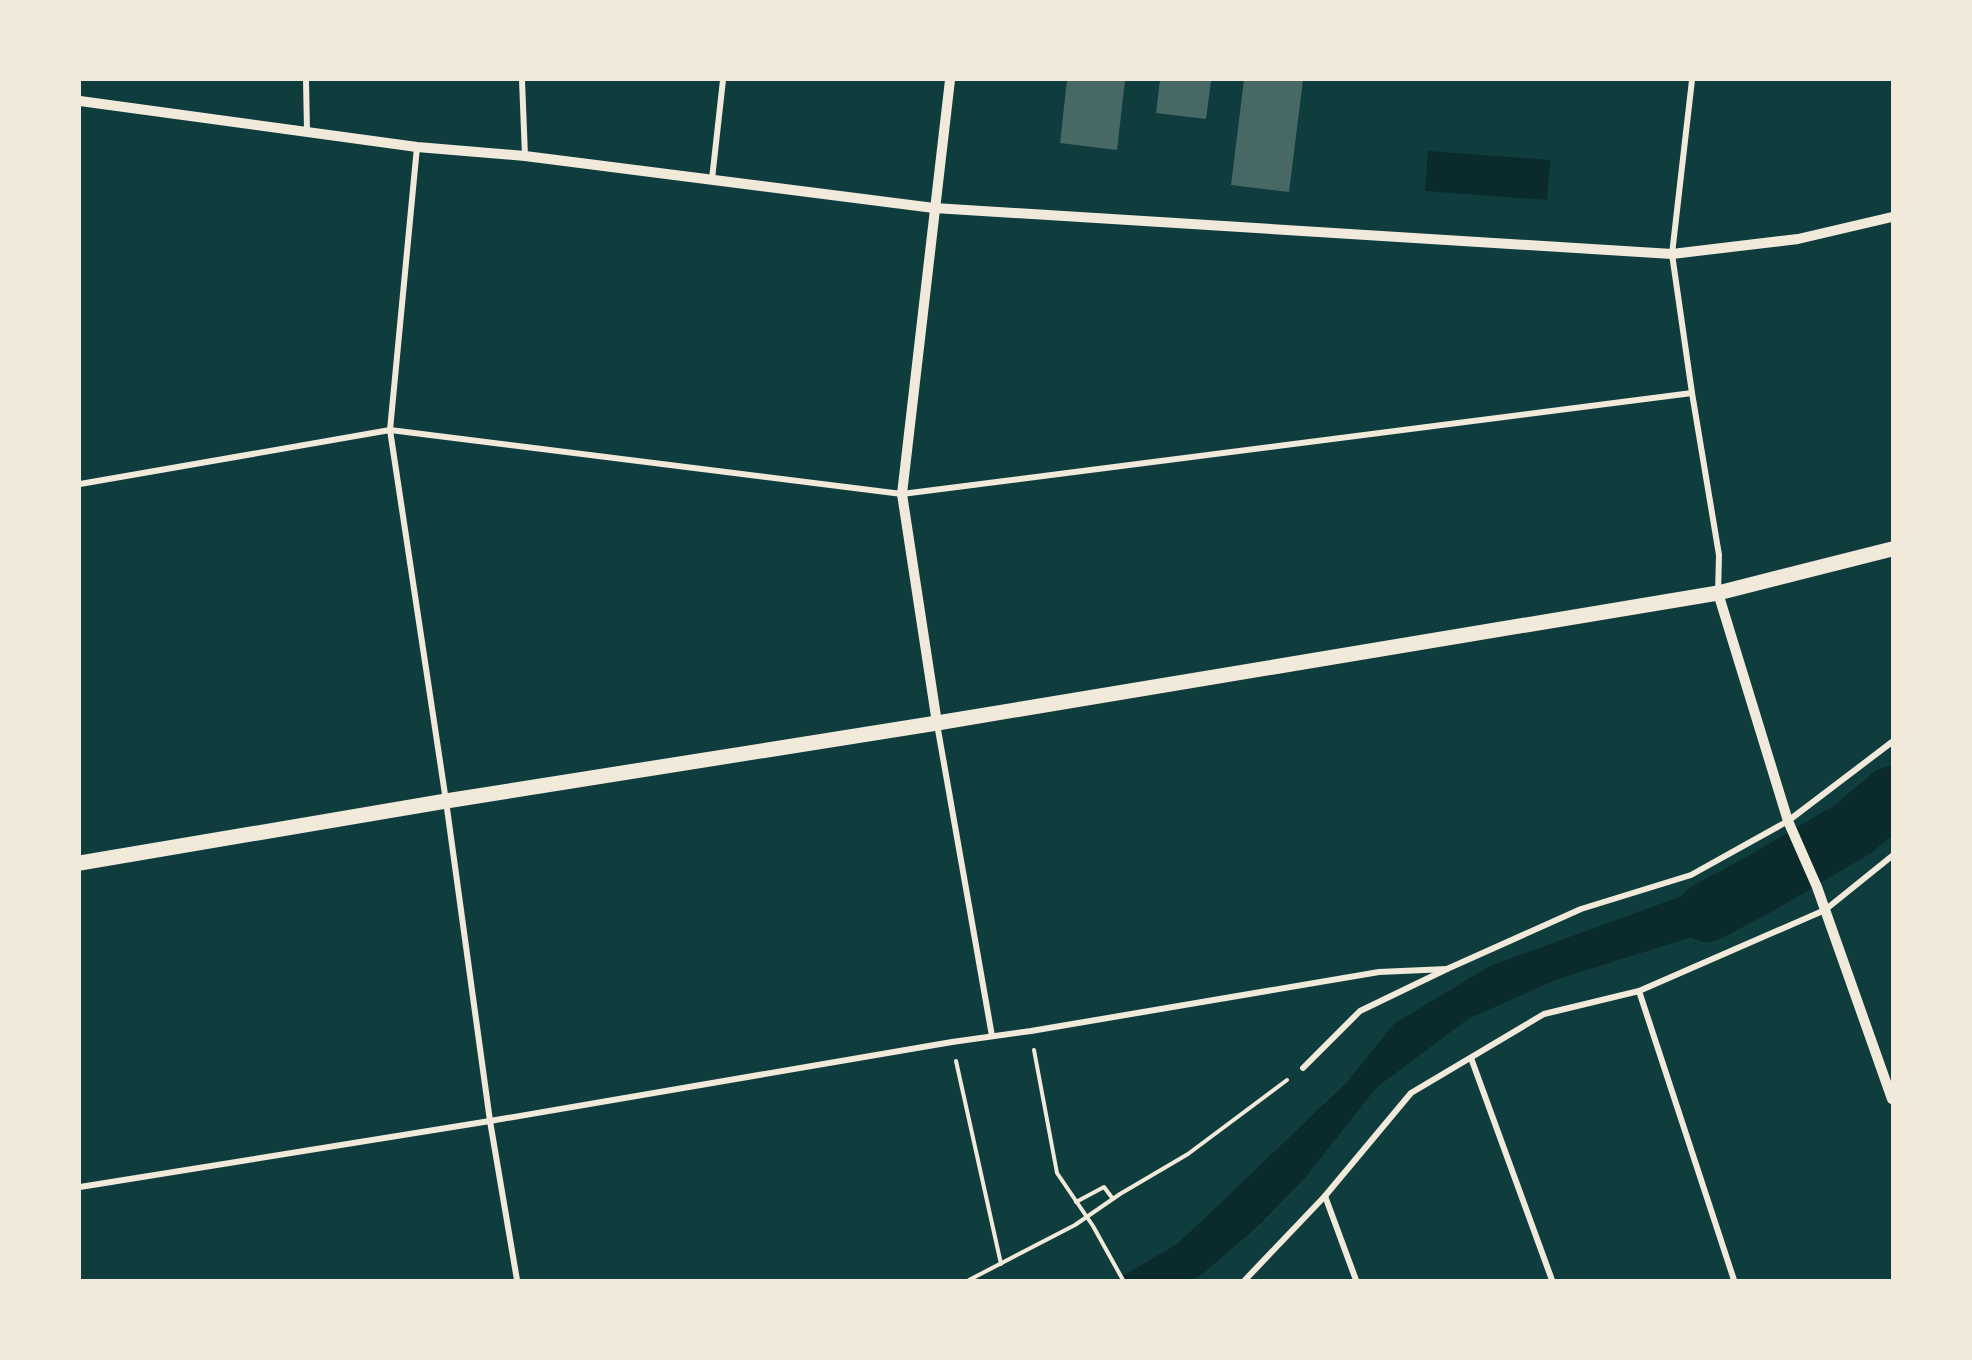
<svg xmlns="http://www.w3.org/2000/svg" width="1972" height="1360" viewBox="0 0 1972 1360" font-family="'PT Sans',sans-serif">
<rect width="100%" height="100%" fill="#0f3d3e"/>
<!-- water -->
<g fill="#0a2a2b">
<path d="M1428 151 1550 160 1547 200 1425 191Z"/>
<path d="M1772 849 1785 893 1695 936 1555 980 1468 1019 1377 1087 1304 1179 1258 1226 1204 1273 1192 1280H1116L1177 1244 1207 1216 1346 1083 1395 1023 1492 965 1704 888Z"/>
</g>
<g fill="none" stroke-linecap="round" stroke-linejoin="round">
<!-- river -->
<path stroke="#0a2a2b" stroke-width="60" d="M1707 912 1758 885 1853 829 1892 796"/>
</g>
<!-- building -->
<g fill="#486865">
<path d="M1067 80H1125L1117 150 1060 143Z"/>
<path d="M1160 80 1211 81 1206 119 1156 113Z"/>
<path d="M1244 80H1303L1289 192 1231 185Z"/>
</g>
<g fill="none" stroke-linecap="round" stroke-linejoin="round">
<!-- path -->
<g stroke="#f1e9da" stroke-width="4">
<path d="M1034 1050 1057 1173 1093 1226 1123 1280"/>
<path d="M956 1061 1001 1264"/>
<path d="M1076 1202 1104 1187 1113 1199"/>
<path d="M969 1280 1075 1225 1120 1194 1188 1154 1287 1080"/>
</g>
<!-- minor -->
<g stroke="#f1e9da" stroke-width="6">
<path d="M306 80 307 131"/>
<path d="M522 80 525 156"/>
<path d="M1692 80 1672 254 1692 393 1719 555 1718 593"/>
<path d="M417 147 390 430 446 801 490 1121 517 1280"/>
<path d="M712 179 723 80"/>
<path d="M80 484 390 430 902 494 1692 393"/>
<path d="M937 724 992 1036"/>
<path d="M1639 991 1734 1280"/>
<path d="M1471 1058 1552 1280"/>
<path d="M1303 1068 1360 1011 1447 969 1581 909 1691 875 1788 821 1892 742"/>
<path d="M80 1187 490 1121 952 1042 1031 1031 1379 972 1447 969"/>
<path d="M1325 1196 1356 1280"/>
<path d="M1245 1280 1325 1196 1411 1093 1544 1014 1639 991 1825 910 1892 856"/>
</g>
<!-- tertiary -->
<g stroke="#f1e9da" stroke-width="10">
<path d="M80 101 417 147 525 156 934 208 1672 254 1798 239 1892 217"/>
<path d="M1718 593 1788 821 1817 887 1892 1099"/>
<path d="M937 723 902 494 950 80"/>
</g>
<!-- primary -->
<path stroke="#f1e9da" stroke-width="15" d="M80 863 446 801 937 723 1718 593 1892 549"/>
</g>
<!-- border -->
<rect width="1972" height="1360" fill="none" stroke="#f1e9da" stroke-width="162"/>
</svg>
